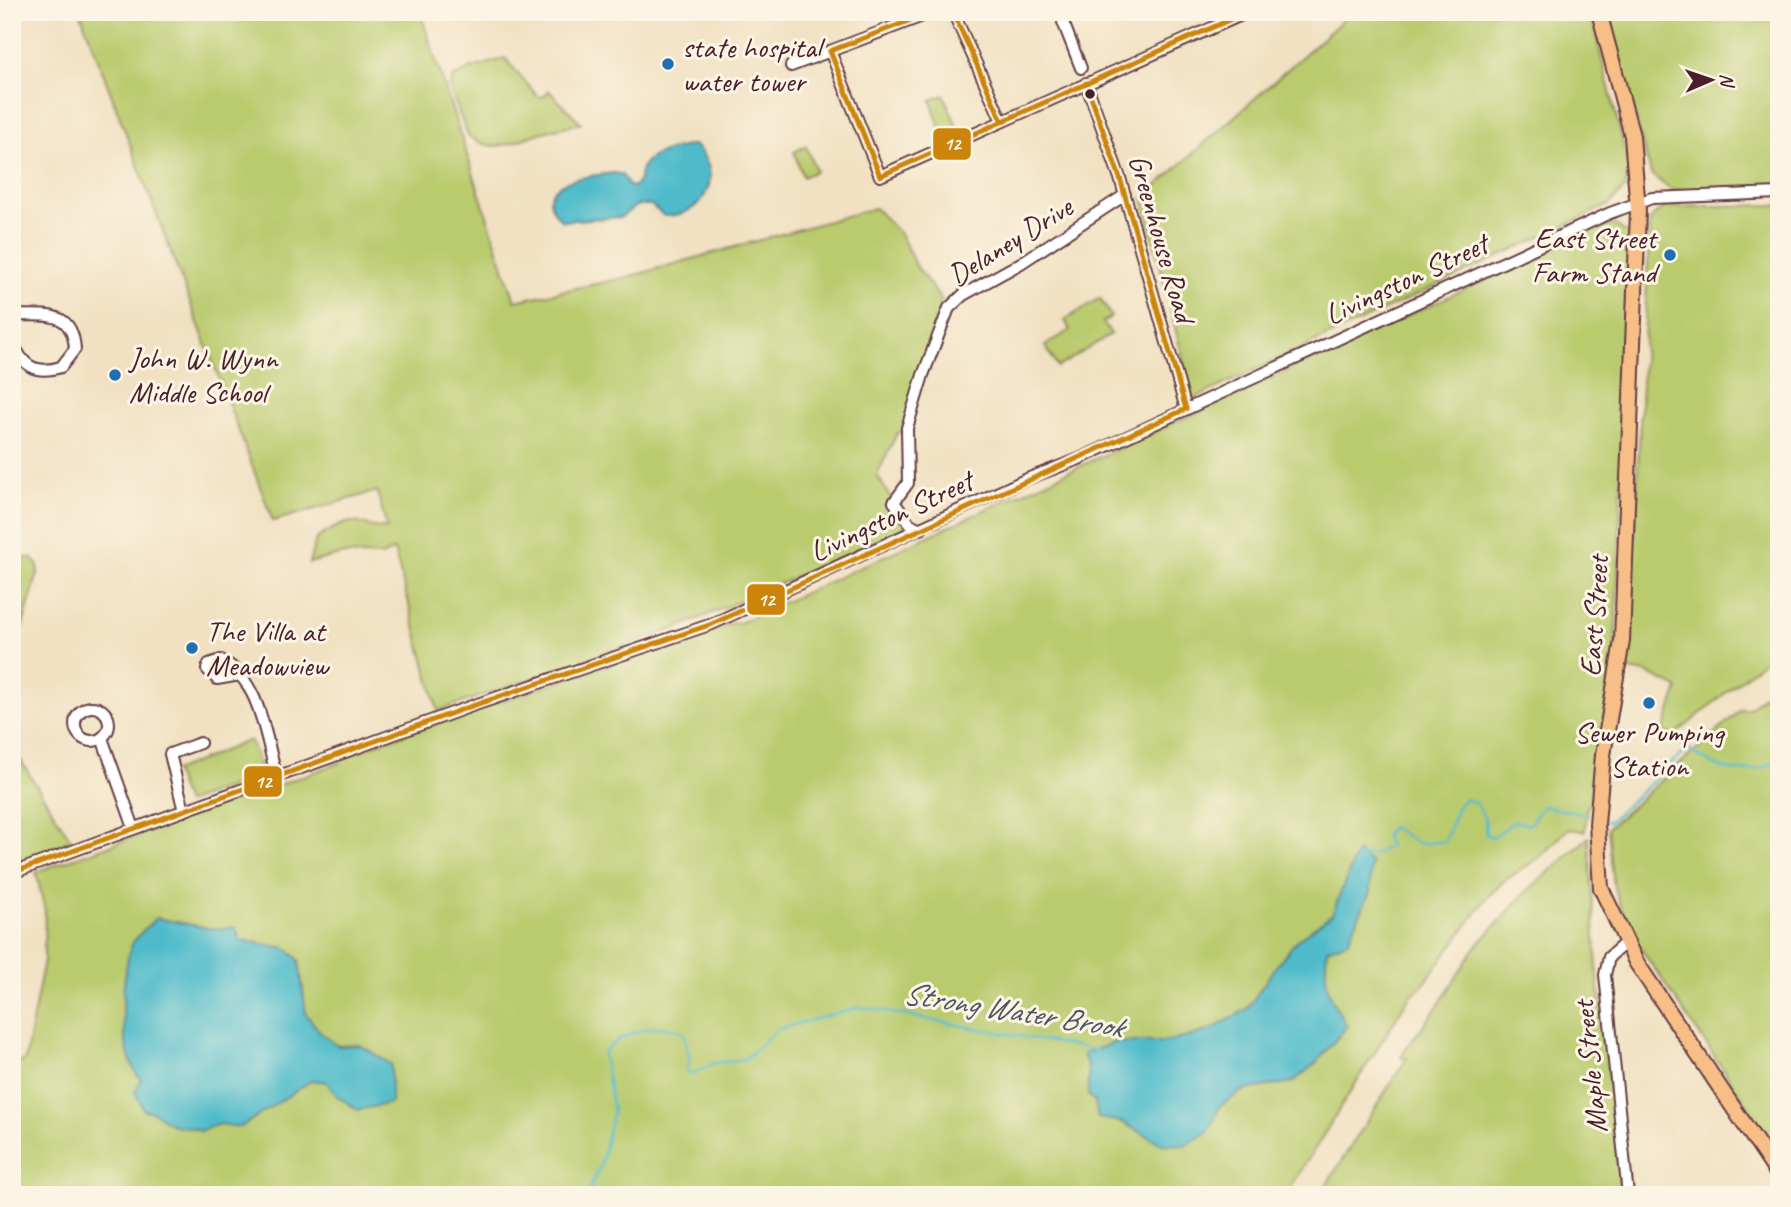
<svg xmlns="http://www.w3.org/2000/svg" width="1791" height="1207" viewBox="0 0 1791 1207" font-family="Caveat,sans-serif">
<rect width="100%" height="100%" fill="#fcf5e5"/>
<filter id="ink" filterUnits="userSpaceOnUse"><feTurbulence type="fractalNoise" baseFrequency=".0143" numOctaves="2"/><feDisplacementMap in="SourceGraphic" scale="14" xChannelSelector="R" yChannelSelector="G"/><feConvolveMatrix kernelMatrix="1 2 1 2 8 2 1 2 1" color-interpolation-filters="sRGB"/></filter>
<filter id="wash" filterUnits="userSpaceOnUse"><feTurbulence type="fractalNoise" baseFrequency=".00686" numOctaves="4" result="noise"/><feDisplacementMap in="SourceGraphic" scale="28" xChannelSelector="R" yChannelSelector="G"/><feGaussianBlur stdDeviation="1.57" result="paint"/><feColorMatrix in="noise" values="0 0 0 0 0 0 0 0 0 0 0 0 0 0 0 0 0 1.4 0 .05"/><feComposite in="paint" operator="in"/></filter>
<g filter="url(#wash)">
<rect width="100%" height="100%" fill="#f1e1c2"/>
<!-- green -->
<g fill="#bacb6e" stroke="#82754c" stroke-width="2">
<path d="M80 12H420L515 301 624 278 875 208 901 235 914 263 941 300 933 342 901 432 897 433 877 475 908 528 682 626 438 711 394 550 381 556 343 554 309 563 316 539C325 533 341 522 353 522 365 523 374 530 387 528L377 491 273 521Z"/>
<path d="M1352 12H1590L1629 167 1625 188 1609 205 1193 399 1143 198Z"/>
<path d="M1606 12H1779V187L1671 190 1651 174Z"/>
<path d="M505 58 538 97 545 96 548 90 581 123C564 127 547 130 531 136 505 145 493 153 468 136L450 88 453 78 470 69Z"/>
<path d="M944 95 959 132 944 140 931 100Z"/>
<path d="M806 146 816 171 803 177 794 152Z"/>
<path d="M1779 205V648L1675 735 1663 732 1678 688 1647 673 1628 670 1650 221 1656 213 1666 207Z"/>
<path d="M1616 225 1628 234 1631 246 1615 647 1590 804 1587 807 1585 831 1568 829 1539 858 1504 881 1487 898 1423 985 1410 996 1286 1195H12V1065L25 1060 44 960 45 910 36 872 339 763 344 757 387 740 736 622 737 624 1602 226Z"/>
<path d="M1100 298 1111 317 1103 322 1111 334 1058 367 1045 346 1070 330 1065 320Z"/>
<path d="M31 558 38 566V573L18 642 12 643V559Z"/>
<path d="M1779 683V1151L1631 934 1614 888 1608 828 1742 709H1748Z"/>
<path d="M250 740 263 775 186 803 174 771Z"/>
<path d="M12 747 71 840 12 865Z"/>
<path d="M1589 837 1597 969 1621 1195H1320L1407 1058 1401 1057 1404 1051 1438 1006 1474 949 1527 891Z"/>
</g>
<!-- water -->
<g fill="#4fbbca" stroke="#4c6d7a" stroke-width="2">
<path d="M690 145H694C726 173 706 217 664 216L651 205H638L621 217 562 221C523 181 591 175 616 173L622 175 629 186 634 187C641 181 639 174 643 166 649 153 677 149 690 145Z"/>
<path d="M1357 852 1371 863 1370 892 1348 941 1327 949C1323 988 1328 994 1347 1026L1317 1062 1293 1082 1244 1090 1220 1106 1208 1132 1185 1145 1162 1144 1122 1122 1098 1118 1095 1102 1088 1095V1069L1083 1054 1116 1042H1162L1184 1038 1210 1030 1247 1009 1276 966 1297 940 1332 914Z"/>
<path d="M156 918 213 929 235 927 241 940 286 948 299 960 306 1014 321 1033 338 1046 360 1045 391 1064V1103L358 1110 337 1096 327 1082 312 1080 241 1127 219 1124 200 1131C189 1125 181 1128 171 1124 158 1118 161 1112 144 1110L135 1092 141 1080C118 1053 120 980 131 947 134 937 149 926 156 918Z"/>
</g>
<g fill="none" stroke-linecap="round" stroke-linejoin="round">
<!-- stream -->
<g stroke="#4fbbca" stroke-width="2.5">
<path d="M1606 821 1609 822 1688 748C1716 771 1747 780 1779 760"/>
<path d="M1363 859 1364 855H1374L1389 846 1385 836 1391 827 1420 844 1445 841 1458 806 1465 799 1476 803 1485 819 1486 835 1493 837 1515 821 1529 825 1543 806 1588 815"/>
<path d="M587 1195 601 1164 613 1110 603 1053C620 1034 660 1018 684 1033L690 1060 686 1071 693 1074 714 1063 745 1059 778 1029 860 1007 1095 1050"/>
</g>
</g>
</g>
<g filter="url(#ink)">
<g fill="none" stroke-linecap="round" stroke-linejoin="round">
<!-- minor casing -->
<g stroke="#633c42" stroke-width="14">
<g id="minor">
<path d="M953 12 1002 121"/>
<path d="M1059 12 1060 14"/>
<path d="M1063 22 1081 68"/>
<path d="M830 51 880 176 1248 12"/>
<path d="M791 66 933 12"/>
<path d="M1086 83 1120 178 1186 409"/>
<path d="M12 315C43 317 72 307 75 349L61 367C34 375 23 366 12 341"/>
<path d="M921 529 910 524 894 502 908 483 907 428 923 375 949 308 963 295 1021 263 1125 195"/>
<path d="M240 675 217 679 207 669 209 664 221 660C261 680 265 738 277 777"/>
<circle cx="92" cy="724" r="17"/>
<path d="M102 738 134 828"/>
<path d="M184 811 170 754 200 743"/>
<path d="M12 873 469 707 712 624 1027 479 1079 459 1610 213 1652 198 1779 193"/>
<path d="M1625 943 1609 957 1605 975 1628 1195"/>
</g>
</g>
<!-- major casing -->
<g stroke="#633c42" stroke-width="18">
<path id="major" d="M1599 12 1632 136 1638 210 1622 641 1603 755 1597 824 1601 888 1636 962 1779 1176"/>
</g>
<!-- minor -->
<use href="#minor" stroke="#fff" stroke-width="10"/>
<!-- major -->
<use href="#major" stroke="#f7be87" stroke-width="14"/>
<!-- bus-1 casing -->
<g stroke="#fcf5e5" stroke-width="10">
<g id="bus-1">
<path d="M932 12 830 51 880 176 1247 12"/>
<path d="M953 12 1002 121"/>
<path d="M12 873 469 707 712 624 1186 409 1120 178 1086 83"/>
</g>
</g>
<!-- bus-1 -->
<use href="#bus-1" stroke="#cc840b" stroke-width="5"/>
</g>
</g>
<!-- markers -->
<g fill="#1f6fb2" stroke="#fcf5e5" stroke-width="2.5">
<circle cx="668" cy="64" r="7"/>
<circle cx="1670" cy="255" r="7"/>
<circle cx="115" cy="375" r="7"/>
<circle cx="192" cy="648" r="7"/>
<circle cx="1649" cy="703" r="7"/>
</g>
<circle fill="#4a1f2b" stroke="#fcf5e5" stroke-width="2.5" cx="1090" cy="94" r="6"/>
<g text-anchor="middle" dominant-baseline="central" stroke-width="6" stroke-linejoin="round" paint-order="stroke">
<!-- poi labels -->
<g font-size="30" fill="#4a1f2b" stroke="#fcf5e5" text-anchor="start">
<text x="682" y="47">state hospital<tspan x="682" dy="34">water tower</tspan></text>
<text x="1656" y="238" text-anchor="end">East Street<tspan x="1656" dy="34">Farm Stand</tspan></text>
<text x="129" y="358">John W. Wynn<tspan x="129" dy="34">Middle School</tspan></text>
<text x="206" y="631">The Villa at<tspan x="206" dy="34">Meadowview</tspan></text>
<text x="1649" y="732" text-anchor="middle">Sewer Pumping<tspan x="1649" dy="34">Station</tspan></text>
</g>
<!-- street labels -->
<g font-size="30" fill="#4a1f2b" stroke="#fcf5e5">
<text transform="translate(1162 238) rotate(74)">Greenhouse Road</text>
<text transform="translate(1010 241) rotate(-32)">Delaney Drive</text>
<text transform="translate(1406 279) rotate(-25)">Livingston Street</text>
<text transform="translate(891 516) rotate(-25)">Livingston Street</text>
<text transform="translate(1594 616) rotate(-86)">East Street</text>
<text transform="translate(1590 1067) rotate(-96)">Maple Street</text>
</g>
<!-- water labels -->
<g font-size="32" font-style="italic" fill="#4c5663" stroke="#fcf5e5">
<text transform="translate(1013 1010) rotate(9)">Strong Water Brook</text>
</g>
</g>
<g stroke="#fcf5e5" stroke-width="2.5">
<rect x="932" y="127" width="40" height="34" rx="7" fill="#cc840b"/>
<rect x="746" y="583" width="40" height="33" rx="7" fill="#cc840b"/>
<rect x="243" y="765" width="40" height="33" rx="7" fill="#cc840b"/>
</g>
<g font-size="19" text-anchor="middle" font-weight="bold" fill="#fff">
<text x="952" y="150">12</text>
<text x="766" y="606">12</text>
<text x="263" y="788">12</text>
</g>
<!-- margin -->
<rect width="1791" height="1207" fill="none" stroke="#fcf5e5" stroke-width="42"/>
<!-- north arrow -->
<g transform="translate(1711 80) rotate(88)" stroke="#fcf5e5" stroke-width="5" paint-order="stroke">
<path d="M0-5L12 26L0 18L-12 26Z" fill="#4a1f2b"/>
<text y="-10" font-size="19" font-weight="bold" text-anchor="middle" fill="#4a1f2b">N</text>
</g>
</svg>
